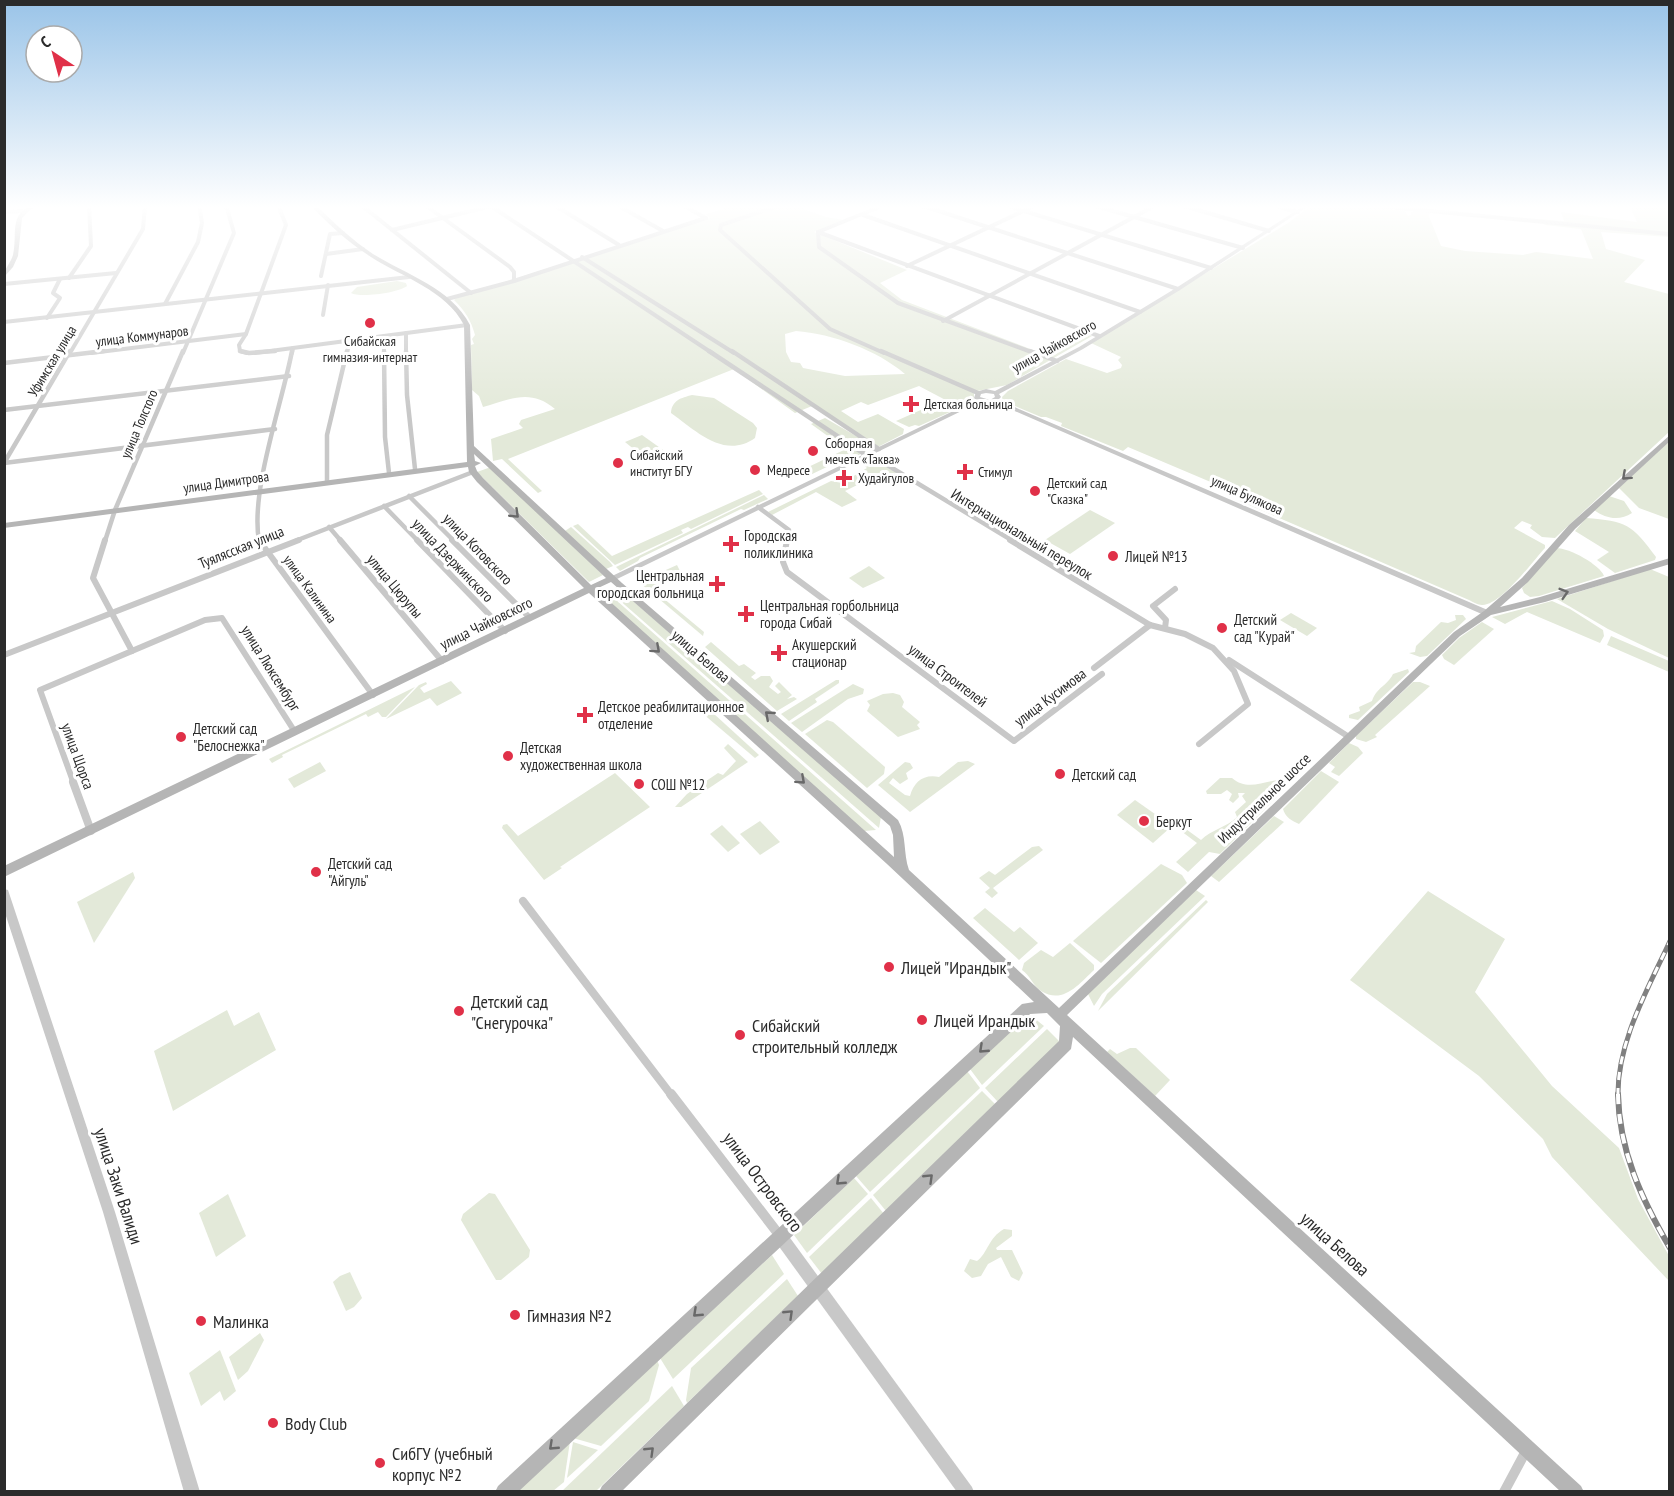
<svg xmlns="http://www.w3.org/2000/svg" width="1674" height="1496" viewBox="0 0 1674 1496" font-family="'PT Sans Narrow',sans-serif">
<rect width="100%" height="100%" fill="#fff"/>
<!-- green -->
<g fill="#e3e9d9" fill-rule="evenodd">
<path d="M737 205H792L826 217 843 220 814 232 907 270 880 283 902 300 1038 352 1074 330 1092 336 1007 385 977 391 974 393V400L963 405H955L919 386 868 405 861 402 841 411 858 422 878 414 904 429 903 434 878 447 812 406 795 413 734 369 508 459 542 491 538 493 502 459 493 461 491 439 523 428 519 424 521 420 555 409C531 388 510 399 483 407L479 396 472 390 471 345 474 344 472 339 475 335C471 320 465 311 454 300L459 296 710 218 706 214ZM796 331C833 334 877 350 905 374L845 376 803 368 800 363 791 362 786 352 785 334Z"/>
<path d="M1312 205H1352L1405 211 1408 216 1411 215V212H1429L1430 214H1428L1441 246 1465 251 1523 255 1536 252 1593 259 1581 229 1545 225 1543 223 1669 234V237L1601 232 1606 249 1645 260 1624 282 1669 294V432L1555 538 1542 537 1530 528 1532 525 1522 521 1514 528 1545 545V548C1533 561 1500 606 1482 605 1478 605 1473 602 1469 600L1240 501 1239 494 1128 447 1123 451 1061 426 1062 423 1046 417H1041L1003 401 1002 397 1008 391 1066 359 1107 373 1121 368 1122 365 1118 360 1121 357 1091 343 1288 223Z"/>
<path d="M1629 205 1669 208V233L1512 217 1564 221 1561 212 1637 222Z"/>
<path d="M397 281 406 283 407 286C398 293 360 298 351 293L357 287Z"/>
<path d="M692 395 714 398 753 423 757 428 755 438C724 460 695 430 671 413 672 400 681 398 692 395Z"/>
<path d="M941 401 952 406 947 409 950 412 919 426 915 425 909 427 896 421Z"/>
<path d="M825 418 875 447 836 466 833 464 808 476 802 470 846 449 811 424Z"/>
<path d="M642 435 663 450V453L646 459 625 442Z"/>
<path d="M1669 441V519L1639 508 1619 488Z"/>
<path d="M875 460 913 483 909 485 886 471 845 491 857 500 842 507 816 492 772 515 768 512 831 481 842 483 867 468 864 465Z"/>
<path d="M491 467 603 575 589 582 477 472Z"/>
<path d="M759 490 763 494 691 529 688 527 681 530 683 533 615 565 573 526 578 524 612 556Z"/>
<path d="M764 495 768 499 744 510 741 509 640 558 638 561 620 571 616 567Z"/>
<path d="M1609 496 1624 501 1632 513C1620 521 1606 519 1594 510Z"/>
<path d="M1090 510 1115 523 1070 554 1045 540Z"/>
<path d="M1586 518C1626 521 1632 524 1656 557L1655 560 1615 573 1597 560 1609 552 1575 531Z"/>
<path d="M571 527 610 562 613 566 606 569 565 531Z"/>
<path d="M1556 548C1570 548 1600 565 1604 576L1539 596 1530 597 1524 593 1522 588Z"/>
<path d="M677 565 680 571 651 588 704 632 703 636 639 582Z"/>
<path d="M869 566 885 578 863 588 849 578Z"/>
<path d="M1650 569 1669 577V658L1608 629 1557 599Z"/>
<path d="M617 587 881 817 879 828 609 591Z"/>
<path d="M607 592 876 830 864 831 600 596Z"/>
<path d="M1552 601 1570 609 1603 630 1604 636 1600 643 1527 612 1505 624 1492 617Z"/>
<path d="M1291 613 1317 628 1307 636 1280 620Z"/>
<path d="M1455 615H1463L1466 619 1427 656 1420 657 1409 653 1415 652 1416 646 1441 622 1448 623 1456 620Z"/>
<path d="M1482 622 1494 629 1454 665 1444 659 1442 655 1459 638Z"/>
<path d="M1611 636 1669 661V672L1607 645Z"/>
<path d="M711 642 739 666 744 664 756 673 751 677 755 680 761 676H770L773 681 769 687 778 694 781 692 775 686 779 682 792 695 787 699 794 697 797 699 777 711 705 647Z"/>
<path d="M1408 669 1409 672 1358 720 1349 718V715L1360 711 1359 707 1372 701C1377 687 1387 686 1393 674Z"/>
<path d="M836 680H839V683L815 699 817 702 789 721 781 714Z"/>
<path d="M451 681 462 693 437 706 430 698 386 719 419 685 426 682 427 684 420 688 424 693Z"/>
<path d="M1413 682H1420L1430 686 1375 735 1377 737 1366 742 1356 739V736Z"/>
<path d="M853 684 864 689 863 694 848 699 802 732 791 723Z"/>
<path d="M415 687 386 717H382L378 712 368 717 366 714 282 755 283 757 272 763 269 759Z"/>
<path d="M893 693 900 695 904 702 902 707 920 722 917 725 920 729 898 737 867 711 870 705 867 701 883 694Z"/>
<path d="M702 703 759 755 755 758 695 707Z"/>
<path d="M827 720 833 722 885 767 884 774 867 788 805 734Z"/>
<path d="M1349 743 1358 747 1363 753 1339 776 1331 772 1335 767 1329 763Z"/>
<path d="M728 744 748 762 681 807H675L687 794 718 773 723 775 736 761 724 748Z"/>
<path d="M968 761 975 764 910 812 878 785 905 762 910 763 913 768 906 773 908 779 900 784 893 778 889 783 905 795 910 796C914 782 923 774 939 777L958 762Z"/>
<path d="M320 762 326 771 294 788 288 779Z"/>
<path d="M1321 771 1339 782 1299 824C1292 821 1285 817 1283 809Z"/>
<path d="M615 773 650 807 560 867 562 868 544 880 502 828 503 825 507 824 518 836Z"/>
<path d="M1220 778H1232C1246 790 1260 783 1277 780L1284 786 1278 796 1220 854 1209 852 1188 872 1176 862 1197 843 1177 828 1179 824 1201 840C1211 830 1227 827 1237 817L1235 812 1246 802 1242 796 1245 793H1238L1239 797 1233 803 1229 800 1232 794 1227 790 1221 794H1207L1206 791Z"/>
<path d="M1135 800 1172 826 1153 843 1117 815Z"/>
<path d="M1274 816 1284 822 1219 882 1211 876Z"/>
<path d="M760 821 780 842 760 855 740 834Z"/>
<path d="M722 825 740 843 728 852 710 834Z"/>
<path d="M1039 846 1043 850 993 888 998 893 992 898 985 892 990 888 979 878 989 871 995 875 1032 847Z"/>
<path d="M1161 864 1182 875 1187 883 1101 963 1073 941Z"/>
<path d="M133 872 135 878 94 943 77 902Z"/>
<path d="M1196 890 1205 896 1102 994 1094 1006 1088 994Z"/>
<path d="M1428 891 1505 939 1475 992 1552 1086 1619 1148 1638 1199 1669 1256V1281L1552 1157 1543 1139 1479 1076 1350 980Z"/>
<path d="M1206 900 1208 902 1098 1011 1107 994Z"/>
<path d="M985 908 1014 932 1020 927 1038 943 1019 960 973 918Z"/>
<path d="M1070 943 1094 965V970C1079 984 1063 1005 1041 991 1033 986 1030 975 1022 970L1024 963 1041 950 1053 957Z"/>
<path d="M227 1010 234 1026 259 1012 276 1050 173 1111 154 1051Z"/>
<path d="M1029 1014 1044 1026 982 1085 970 1069Z"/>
<path d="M1047 1029 1059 1041 1057 1045 998 1102 985 1088Z"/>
<path d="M1130 1048H1136L1170 1080 1155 1096 1107 1052 1110 1049 1117 1054Z"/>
<path d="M967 1071 980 1088 870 1192 856 1176Z"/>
<path d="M982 1091 995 1104 886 1211 873 1195Z"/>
<path d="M854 1178 868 1194 807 1253 794 1235Z"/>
<path d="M489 1193 495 1194 530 1250 529 1257 501 1280H496L461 1220 463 1214Z"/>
<path d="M228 1194 246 1236 216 1257 199 1213Z"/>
<path d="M871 1198 884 1214 822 1274 809 1257Z"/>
<path d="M1004 1229 1012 1230V1236L996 1248 997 1250H1012L1023 1273 1019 1281 1011 1277 1001 1257 988 1264 981 1276 972 1278 964 1271 970 1259 977 1261C988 1253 988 1238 1004 1229Z"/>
<path d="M772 1255 784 1274 673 1379 660 1358Z"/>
<path d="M350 1272 362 1298 354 1307 346 1311 333 1282 340 1276Z"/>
<path d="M787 1279 798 1296 687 1403 686 1400 691 1368Z"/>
<path d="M260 1333 264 1340 248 1371 238 1380 229 1357Z"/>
<path d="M220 1350 236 1391 224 1401 220 1391 201 1406 189 1373Z"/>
<path d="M657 1360 659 1365 649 1401 601 1446 573 1438Z"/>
<path d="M672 1386 684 1406 596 1491 561 1492Z"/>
<path d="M570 1441 564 1482 553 1491 515 1492Z"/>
<path d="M573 1442 598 1450 567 1478Z"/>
</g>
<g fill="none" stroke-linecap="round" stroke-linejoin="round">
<!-- minor-far4 -->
<g stroke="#c8c8c8" stroke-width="4">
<path d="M361 205 471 293"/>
<path d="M425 205 510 267 514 272V281"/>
<path d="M489 205 712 353"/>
<path d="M554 205 619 245"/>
<path d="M617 205 663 231"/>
<path d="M682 205 706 218"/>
<path d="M781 205 721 225 720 230 830 329 884 353"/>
<path d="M920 205 1178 289"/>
<path d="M1004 205 1211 268"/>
<path d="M1092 205 1243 248"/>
<path d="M1181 205 1269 231"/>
<path d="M1271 205 1298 212"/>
<path d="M1368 205 1670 234"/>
<path d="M4 212 22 211"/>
<path d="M863 215 1140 312"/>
<path d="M392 230 492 206"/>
<path d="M818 232 1099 336"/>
<path d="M818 232 819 247 898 303 1034 353"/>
<path d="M818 232 884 205"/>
<path d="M326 254 363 249"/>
<path d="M582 257 734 353"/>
<path d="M907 266 1036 205"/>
<path d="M321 276 330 234 343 233"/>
<path d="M69 278 91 246 89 205"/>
<path d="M4 284 116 273"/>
<path d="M447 299 514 281 706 218"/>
<path d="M165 304 198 242 202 223 199 205"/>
<path d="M323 315 328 285"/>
<path d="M47 318 60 298 53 293 60 279"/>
<path d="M943 321 1156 205"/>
<path d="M4 322 409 277"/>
<path d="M406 333V353"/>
<path d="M384 336V353"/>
<path d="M70 353 143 229 145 205"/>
<path d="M91 353 246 334"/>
<path d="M183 353 234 233 226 205"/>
<path d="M247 353 240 351 239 345 246 334 286 225 278 205"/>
<path d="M255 353 467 325"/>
<path d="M292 353 293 348"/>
<path d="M347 353 350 340"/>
</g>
<!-- minor-far3 -->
<g stroke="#c8c8c8" stroke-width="4.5">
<path d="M240 351 249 353 275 351"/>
<path d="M384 351 385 437 389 473"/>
<path d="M406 351 407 395 415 469"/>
<path d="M709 351 866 455"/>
<path d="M732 351 879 449"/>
<path d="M881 351 978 393"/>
<path d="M1030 351 1057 361"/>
<path d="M4 363 104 351"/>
<path d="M4 410 289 376"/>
<path d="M869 454 1013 541"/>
<path d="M4 463 70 351"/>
<path d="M4 463 275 429"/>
<path d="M327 482V435L347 351"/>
<path d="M409 496 454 541"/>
<path d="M384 506 418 541"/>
<path d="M758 507 789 530 787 541"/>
<path d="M329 527 341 541"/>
<path d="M105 541 115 510 183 351"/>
<path d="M259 541C250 491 282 404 292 351"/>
<path d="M295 541 473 472"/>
</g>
<!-- minor-far2 -->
<g stroke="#c8c8c8" stroke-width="6">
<path d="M105 540 93 578 132 651"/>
<path d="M259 540 373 695"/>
<path d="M340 540 442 661"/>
<path d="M417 540 505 631"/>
<path d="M452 540 530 618"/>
<path d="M787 540 783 562 787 572 1014 741 1102 674"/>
<path d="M1010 540 1150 625 1185 634 1213 648 1234 671 1248 704 1199 744"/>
<path d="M1165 628 1166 620 1153 606 1175 589"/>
<path d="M4 655 299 540"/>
<path d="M1229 660 1349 737"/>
<path d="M1094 668 1150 625"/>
<path d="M74 784 40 690 205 620 222 618 295 732"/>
</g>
<!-- minor-far1 -->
<g stroke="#c8c8c8" stroke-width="8">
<path d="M73 782 91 831"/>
<path d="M523 901 672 1096"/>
</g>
<!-- minor -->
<g stroke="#c8c8c8" stroke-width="10">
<path d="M671 1094 780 1236"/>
<path d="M1504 1492 1527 1449"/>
</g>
<!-- tertiary -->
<g fill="#c8c8c8" fill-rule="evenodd">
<path d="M1305 205H1310L1180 290 1083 349 999 394 1001 397 998 400 1490 611 1491 613 1490 615H1484L994 402 991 404 982 401 615 580H612L608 578 976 400 974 398 976 392 986 389 995 391 1079 347 1176 288ZM986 393 994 394 995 397 990 400 980 397 981 394Z"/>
<path d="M4 889 8 890 9 893 115 1212 200 1492H184L103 1212 4 910Z"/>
<path d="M780 1229 785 1231 972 1487 974 1492H957L775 1241 773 1236 775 1231Z"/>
</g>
<!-- secondary -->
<g fill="#b5b5b5" fill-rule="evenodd">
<path d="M33 205H40L30 210 22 218 18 256 13 267 4 277C4 268 11 263 13 255 18 234 8 214 33 205Z"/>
<path d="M310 205H316C334 223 352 240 373 254 407 275 451 288 470 325L474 446 622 583 898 820C907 836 903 853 909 870L1059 1008 1454 632 1484 611 1522 578 1569 525 1670 435V441L1575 529 1528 582 1500 607 1540 597 1670 558V564L1545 602 1491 615 1460 636 1067 1015 1581 1486 1584 1492H1561L1073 1037 1071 1049 621 1492H599L602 1486 1059 1041 1060 1026 1047 1013 1030 1014 518 1492H495L498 1486 1022 1004 1034 1002 887 864 589 593 4 877V866L584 588 477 482 469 472 468 467 4 528V523L467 462 464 325C446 290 402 277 371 257 349 243 328 224 310 205ZM474 454 606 578 591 585 483 478 477 471 475 466 481 463 475 461ZM611 582 890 826 893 835 894 857 596 589Z"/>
</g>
<!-- rail-far1 casing -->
<g stroke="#808080" stroke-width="5">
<path id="rail-far1" d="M1618 1096C1617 1042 1648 989 1670 941"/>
</g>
<!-- rail casing -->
<g stroke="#808080" stroke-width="6">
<path id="rail" d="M1618 1094C1619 1151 1642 1200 1670 1248"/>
</g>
<!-- rail-far1 -->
<use href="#rail-far1" stroke="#fff" stroke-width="3" stroke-dasharray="8" stroke-linecap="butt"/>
<!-- rail -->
<use href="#rail" stroke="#fff" stroke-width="4" stroke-dasharray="10" stroke-linecap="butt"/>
</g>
<!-- one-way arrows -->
<defs><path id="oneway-chevron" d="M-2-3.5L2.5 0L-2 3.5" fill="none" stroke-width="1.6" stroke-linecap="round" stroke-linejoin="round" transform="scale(1.5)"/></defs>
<g stroke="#696969">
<use href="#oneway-chevron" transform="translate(1626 476) rotate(138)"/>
<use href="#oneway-chevron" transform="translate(515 514) rotate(44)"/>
<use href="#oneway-chevron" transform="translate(1564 593) rotate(-17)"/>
<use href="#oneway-chevron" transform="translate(656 649) rotate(42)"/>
<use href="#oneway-chevron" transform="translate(769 715) rotate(-139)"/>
<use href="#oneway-chevron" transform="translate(801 780) rotate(42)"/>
<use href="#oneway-chevron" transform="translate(983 1049) rotate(137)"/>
<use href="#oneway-chevron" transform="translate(929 1178) rotate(-44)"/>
<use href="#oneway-chevron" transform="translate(840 1181) rotate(137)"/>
<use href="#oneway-chevron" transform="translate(697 1313) rotate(137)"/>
<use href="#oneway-chevron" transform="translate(789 1314) rotate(-44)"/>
<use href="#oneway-chevron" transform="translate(553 1446) rotate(137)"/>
<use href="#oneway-chevron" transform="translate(650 1451) rotate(-44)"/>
</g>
<!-- sky -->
<linearGradient id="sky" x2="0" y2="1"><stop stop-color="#9ac4e8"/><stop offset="0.5" stop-color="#fff"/><stop offset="1" stop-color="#fff" stop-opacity="0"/></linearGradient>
<rect width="1674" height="414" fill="url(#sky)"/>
<!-- markers -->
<g fill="#e03048" stroke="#fff" stroke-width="2">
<circle cx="370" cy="323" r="6"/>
<path d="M908 395h6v6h6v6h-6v6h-6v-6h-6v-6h6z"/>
<circle cx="813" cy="451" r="6"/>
<circle cx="618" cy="463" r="6"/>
<circle cx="755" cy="470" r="6"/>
<path d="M962 463h6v6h6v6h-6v6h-6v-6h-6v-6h6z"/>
<path d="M841 469h6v6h6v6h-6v6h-6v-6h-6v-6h6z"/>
<circle cx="1035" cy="491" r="6"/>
<path d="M728 535h6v6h6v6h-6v6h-6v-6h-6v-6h6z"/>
<circle cx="1113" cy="556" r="6"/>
<path d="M714 575h6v6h6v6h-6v6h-6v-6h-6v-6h6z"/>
<path d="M743 605h6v6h6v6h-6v6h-6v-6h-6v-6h6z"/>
<circle cx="1222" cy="628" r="6"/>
<path d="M776 644h6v6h6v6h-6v6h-6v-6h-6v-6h6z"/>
<path d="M582 706h6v6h6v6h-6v6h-6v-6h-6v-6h6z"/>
<circle cx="181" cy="737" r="6"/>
<circle cx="508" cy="756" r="6"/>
<circle cx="1060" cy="774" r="6"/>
<circle cx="639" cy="784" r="6"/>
<circle cx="1144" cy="821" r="6"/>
<circle cx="316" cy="872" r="6"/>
<circle cx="889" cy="967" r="6"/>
<circle cx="459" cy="1011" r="6"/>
<circle cx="922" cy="1020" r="6"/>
<circle cx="740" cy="1035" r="6"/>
<circle cx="515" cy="1315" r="6"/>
<circle cx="201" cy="1321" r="6"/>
<circle cx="273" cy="1423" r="6"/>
<circle cx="380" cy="1463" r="6"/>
</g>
<g text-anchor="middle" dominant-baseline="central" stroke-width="6" stroke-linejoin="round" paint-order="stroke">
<!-- far-street labels -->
<g font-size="14" fill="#2b2b2b" stroke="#fff">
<text transform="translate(142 336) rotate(-7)">улица Коммунаров</text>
<text transform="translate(1054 346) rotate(-29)">улица Чайковского</text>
<text transform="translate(52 361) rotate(-59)">Уфимская улица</text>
<text transform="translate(139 424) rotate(-67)">улица Толстого</text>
<text transform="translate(226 482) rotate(-8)">улица Димитрова</text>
<text transform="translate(1247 495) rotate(24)">улица Булякова</text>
<text transform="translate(310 589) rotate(54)">улица Калинина</text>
</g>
<!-- far-poi labels -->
<g font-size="14" fill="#2b2b2b" stroke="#fff" text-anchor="start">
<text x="370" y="341" text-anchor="middle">Сибайская<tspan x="370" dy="16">гимназия-интернат</tspan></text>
<text x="924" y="404">Детская больница</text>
<text x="825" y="443">Соборная<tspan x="825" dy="16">мечеть «Таква»</tspan></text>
<text x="630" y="455">Сибайский<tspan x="630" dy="16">институт БГУ</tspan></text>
<text x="767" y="470">Медресе</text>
<text x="978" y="472">Стимул</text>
<text x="858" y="478">Худайгулов</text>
<text x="1047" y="483">Детский сад<tspan x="1047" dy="16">"Сказка"</tspan></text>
</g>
<!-- street labels -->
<g font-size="15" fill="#2b2b2b" stroke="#fff">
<text transform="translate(1022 534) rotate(31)">Интернациональный переулок</text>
<text transform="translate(241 547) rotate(-22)">Туялясская улица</text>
<text transform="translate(478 549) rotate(46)">улица Котовского</text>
<text transform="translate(453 560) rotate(46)">улица Дзержинского</text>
<text transform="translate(395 586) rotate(50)">улица Цюрупы</text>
<text transform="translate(486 623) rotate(-26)">улица Чайковского</text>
<text transform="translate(701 656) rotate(41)">улица Белова</text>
<text transform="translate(271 668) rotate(58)">улица Люксембург</text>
<text transform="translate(948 675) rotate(37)">улица Строителей</text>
<text transform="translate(1050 697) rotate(-37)">улица Кусимова</text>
<text transform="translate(78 756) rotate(70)">улица Щорса</text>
<text transform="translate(1264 798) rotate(-44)">Индустриальное шоссе</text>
</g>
<!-- poi labels -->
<g font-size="15" fill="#2b2b2b" stroke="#fff" text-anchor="start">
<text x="744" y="535">Городская<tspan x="744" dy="17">поликлиника</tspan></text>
<text x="1125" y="556">Лицей №13</text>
<text x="704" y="575" text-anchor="end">Центральная<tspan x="704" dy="17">городская больница</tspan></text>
<text x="760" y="605">Центральная горбольница<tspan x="760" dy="17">города Сибай</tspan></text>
<text x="1234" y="619">Детский<tspan x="1234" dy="17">сад "Курай"</tspan></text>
<text x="792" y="644">Акушерский<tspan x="792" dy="17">стационар</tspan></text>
<text x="598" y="706">Детское реабилитационное<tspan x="598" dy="17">отделение</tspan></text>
<text x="193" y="728">Детский сад<tspan x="193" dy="17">"Белоснежка"</tspan></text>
<text x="520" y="747">Детская<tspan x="520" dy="17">художественная школа</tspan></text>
<text x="1072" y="774">Детский сад</text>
<text x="651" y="784">СОШ №12</text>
<text x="1156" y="821">Беркут</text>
<text x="328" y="863">Детский сад<tspan x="328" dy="17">"Айгуль"</tspan></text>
</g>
<!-- near-poi labels -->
<g font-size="18" fill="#2b2b2b" stroke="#fff" text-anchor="start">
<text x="901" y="967">Лицей "Ирандык"</text>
<text x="471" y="1001">Детский сад<tspan x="471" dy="21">"Снегурочка"</tspan></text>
<text x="934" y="1020">Лицей Ирандык</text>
<text x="752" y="1025">Сибайский<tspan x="752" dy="21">строительный колледж</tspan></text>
<text x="527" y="1315">Гимназия №2</text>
<text x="213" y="1321">Малинка</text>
<text x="285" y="1423">Body Club</text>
<text x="392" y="1453">СибГУ (учебный<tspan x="392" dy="21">корпус №2</tspan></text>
</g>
<!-- near-street labels -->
<g font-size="18" fill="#2b2b2b" stroke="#fff">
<text transform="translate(763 1182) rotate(53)">улица Островского</text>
<text transform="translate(119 1186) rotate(72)">улица Заки Валиди</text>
<text transform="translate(1335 1244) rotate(42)">улица Белова</text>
</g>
</g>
<!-- border -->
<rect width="1674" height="1496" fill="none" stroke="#2b2b2b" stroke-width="12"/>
<!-- north arrow -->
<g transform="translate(54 54) rotate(324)"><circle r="28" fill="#ffffff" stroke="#aaaaaa" stroke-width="1.5"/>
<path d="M0-4.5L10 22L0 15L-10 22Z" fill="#e03048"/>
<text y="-9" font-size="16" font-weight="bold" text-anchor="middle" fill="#2b2b2b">С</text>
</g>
</svg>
